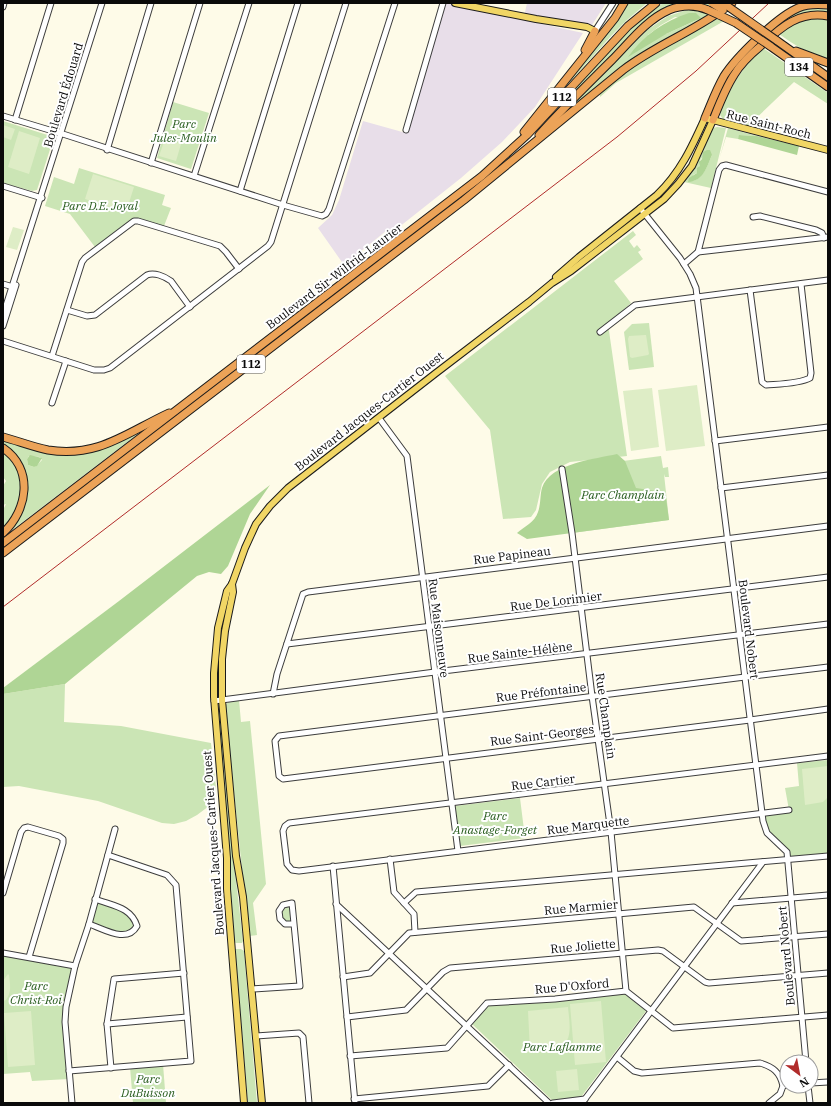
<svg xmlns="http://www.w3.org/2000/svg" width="831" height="1106" viewBox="0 0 831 1106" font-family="'IBM Plex Serif',serif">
<rect width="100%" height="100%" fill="#fefbe8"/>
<!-- industrial -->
<g fill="#e8dee9">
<path d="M446 3 583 33 535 107 502 142 461 178 389 235 386 231 344 265 318 228 332 215 339 200 363 121 406 133Z"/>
<path d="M527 3H606L592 25 524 17Z"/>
</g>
<!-- green -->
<g fill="#cbe5b5" fill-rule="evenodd">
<path d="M625 3H647L627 20 612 35 542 113Z"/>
<path d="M663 3H708L712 6 710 7H670L566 103 564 101C595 66 625 30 663 3Z"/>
<path d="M807 8H828V14L792 18 784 22 774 30 773 29 793 13Z"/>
<path d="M690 9 712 14 653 47 568 112 566 110 647 30 668 16ZM675 17 697 20 666 34 648 35 661 25Z"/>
<path d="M718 17 724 21 616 83 600 97V93L634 66Z"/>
<path d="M808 18H828V61C808 53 796 46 779 34L784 29Z"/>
<path d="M763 48 828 93V104L794 82 748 126 723 119 720 115 721 111C732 84 742 68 763 48Z"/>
<path d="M173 102 209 113 191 169 157 158Z"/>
<path d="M3 121 54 137 37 190 32 191 3 183Z"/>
<path d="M717 127 726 128 711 188 684 182 700 158 713 128ZM712 155C707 166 705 176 693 181V175L697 173 700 166V160L703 157Z"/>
<path d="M728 128 757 136 740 135 738 139 726 137 719 160Z"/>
<path d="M79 168 165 195 162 205 171 208 164 226 141 219H132L95 247 70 214 45 206 54 177 74 184Z"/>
<path d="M633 231 636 235 629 241 634 248 637 245 641 250 638 252 643 259 614 281 631 303 608 324 627 456 570 462 550 472 542 484 536 510 531 517 503 519 490 430 445 376Z"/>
<path d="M649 323 654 367 629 370 624 332 632 324Z"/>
<path d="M137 431 139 433 12 530 11 528 25 495 11 451 3 445V439L66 453ZM29 456 40 457 42 460 36 466 34 467 28 465 27 459Z"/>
<path d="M3 451C20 466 26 487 18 509 15 516 8 523 3 530V510L6 504 3 505V486L6 481 3 477Z"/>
<path d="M661 456 663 468 668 467 669 477H665L664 474 669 520 572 533 562 469Z"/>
<path d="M65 684 64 722 121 726 211 743 216 788 213 799 209 806 197 815 186 821 174 824 162 823 98 801 19 786 3 787V694Z"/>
<path d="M239 700 241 722 250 721 266 884 253 903 257 935 249 936 225 706 228 702Z"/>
<path d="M219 707H220L233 854 243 941 242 943H236L234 942 217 709Z"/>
<path d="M828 760V854L788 860 787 850 784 845 770 834 763 821 761 813 789 810 785 788 799 786 797 763Z"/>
<path d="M520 798 525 838 460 846 455 806Z"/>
<path d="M95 899 128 911 137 926 126 936 89 924Z"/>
<path d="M290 905 292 923C285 921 282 919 280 912L284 907Z"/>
<path d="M235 949H241L244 951 257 1103H248Z"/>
<path d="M3 953 75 966 66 1007 69 1079 32 1081 30 1072 3 1074Z"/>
<path d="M625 994 646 1011 581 1097 552 1100 472 1024 488 1006 556 1002Z"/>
<path d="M163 1064 166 1103H133L130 1067Z"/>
</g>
<!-- forest -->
<g fill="#afd595">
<path d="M689 13H696L701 18 666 34 628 57C644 35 664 21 689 13Z"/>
<path d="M739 135 757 136 799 146 797 155 738 139Z"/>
<path d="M707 150H710L712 155C707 166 704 181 688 182L689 178 697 173V168L700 166 699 162 702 159 703 152Z"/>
<path d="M617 454 625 461 636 488 656 491 666 498 669 520 527 539 517 533C524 527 535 522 538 512 541 504 540 495 542 488 550 463 596 459 617 454Z"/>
<path d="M30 455 42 458 37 466 34 467 28 465 27 459Z"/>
<path d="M270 485 250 514 228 566 221 574 209 572 197 576 65 684 3 694V688L119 601Z"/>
</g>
<!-- pitch -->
<g fill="#deedc6">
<path d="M3 125 15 129 11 140 3 137Z"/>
<path d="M19 131 40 138 29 174 8 167Z"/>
<path d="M165 139 181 144 176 161 159 156Z"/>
<path d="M93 174 134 187 126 212 85 199Z"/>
<path d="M13 227 24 230 17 250 6 247Z"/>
<path d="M645 335H646L649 354 648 355 632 358 630 357 628 339 629 336Z"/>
<path d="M697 385 705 446 666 451 658 390Z"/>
<path d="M652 388 659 447 631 451 623 391Z"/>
<path d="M828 766V797L823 802 805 805 802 769Z"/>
<path d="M489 826H498L499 839 490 840Z"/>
<path d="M8 974 9 975C10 984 12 992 6 1000L3 1001V981Z"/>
<path d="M601 1001 606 1062 575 1065 570 1004Z"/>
<path d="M568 1007C569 1021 575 1044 556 1049 548 1051 539 1050 530 1051L528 1011Z"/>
<path d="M31 1011 35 1065 8 1067 4 1013Z"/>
<path d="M577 1069 579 1090 558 1092 556 1071Z"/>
</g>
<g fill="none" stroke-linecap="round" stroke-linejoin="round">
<!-- minor casing -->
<g stroke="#3d3d3d" stroke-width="7">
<g id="minor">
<path d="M3 7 4 3"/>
<path d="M595 31 613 3"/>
<path d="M3 116 66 135 283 205 322 216 326 214 329 209 395 3"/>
<path d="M15 120 51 3"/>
<path d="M406 130 443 3"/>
<path d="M107 150 151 3"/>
<path d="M151 163 200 3"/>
<path d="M194 176 249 3"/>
<path d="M3 186 42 198"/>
<path d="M240 191 298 3"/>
<path d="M640 208 680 258 690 274 696 288 763 821 767 833 787 852 806 1062"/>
<path d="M753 217 760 216 816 230 822 233 824 238"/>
<path d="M698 252 828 237"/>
<path d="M684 264 698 252 719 170 722 166 726 165 828 192"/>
<path d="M3 284 13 287"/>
<path d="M750 290 762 382 766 385C778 384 799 384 810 378L811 373 801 284"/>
<path d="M67 310 87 316 95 315 147 275C154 272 164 276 171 281L190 307"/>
<path d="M3 315 102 3"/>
<path d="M3 326 16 285"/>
<path d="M600 332 635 305 828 280"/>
<path d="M3 341 94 370H104L110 368 268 246 271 242 346 3"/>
<path d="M52 356 82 262 85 258 134 221H138L220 246 226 252 239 269"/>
<path d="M52 403 66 361"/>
<path d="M379 418 407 456 458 851"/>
<path d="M715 441 828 427"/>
<path d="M562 469 572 533 592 696 611 832 626 991"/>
<path d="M721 488 828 475"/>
<path d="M287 644 828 577"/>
<path d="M828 667 745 677 279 736 275 741 279 776 283 779 750 720 828 709"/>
<path d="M273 694 277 674 303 594 308 592 828 526"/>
<path d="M214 701 435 672 828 624"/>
<path d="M789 810 299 871 292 870 287 864 283 831 285 826 289 823 828 756"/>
<path d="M390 859 394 892 414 914 415 932"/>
<path d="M333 866 355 1103"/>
<path d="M3 893 21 832 24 828 28 827 59 836 63 839V843L29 957"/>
<path d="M404 903 416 892 828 856"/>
<path d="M732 903 828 895"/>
<path d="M336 904 549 1103"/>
<path d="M89 924C104 929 127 944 137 926 131 907 113 906 95 899"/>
<path d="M3 953 75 966"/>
<path d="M343 977 370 973 409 933 694 907 741 941 828 934"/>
<path d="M252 989 300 986 292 903 283 905 279 911 280 919 285 924H294"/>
<path d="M347 1017 406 1010 443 972 450 968 658 950 663 951 705 982 709 983 828 973"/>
<path d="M107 1024 187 1017"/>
<path d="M256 1036 299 1033 303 1037 309 1103"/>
<path d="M350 1056 447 1048 487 1003 555 999 626 991 673 1028 828 1015"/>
<path d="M617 1057 634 1071 642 1073 760 1063C773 1067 780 1072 783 1086"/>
<path d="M111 1068 107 1024 114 979 184 973"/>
<path d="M69 1071 191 1061 176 885 167 875 108 855"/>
<path d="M811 1083 828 1082"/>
<path d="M808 1086 810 1103"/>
<path d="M354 1099 488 1086 509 1065"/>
<path d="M72 1103 65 1022 66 1007 75 966 89 924 115 829"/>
<path d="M553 1103 585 1099"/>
<path d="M582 1103 763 862"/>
<path d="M769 1103 780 1094 783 1086 787 1085"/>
</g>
</g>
<!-- major casing -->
<g stroke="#1b1b1b" stroke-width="8">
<g id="major">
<path d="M455 3 536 19 587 27 595 31"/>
<path d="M556 277 579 257 657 195C680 173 692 147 705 118L828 150"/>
<path d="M232 584 233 592 225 631 222 659V700L236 856 243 897 262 1103"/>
<path d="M244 1103 227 889V858L214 697V673L218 628 227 591 232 584 245 548 256 524 270 506 288 488 436 373 529 302 552 283 571 271 664 199 678 184 692 166 713 120"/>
</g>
</g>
<!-- highway casing -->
<g stroke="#1b1b1b" stroke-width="9">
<g id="highway">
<path d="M719 15 736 23"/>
<path d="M776 40 828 77"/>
<path d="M770 46 828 87"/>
<path d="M585 50 595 31"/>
<path d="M796 51 828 63"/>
<path d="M705 118C711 104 716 90 724 76 736 57 777 17 798 8 807 4 818 4 828 5"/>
<path d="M713 120C719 105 725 89 734 75 741 63 752 53 763 44 782 26 800 11 828 16"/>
<path d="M524 132 615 18 624 3"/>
<path d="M539 135C562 109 587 85 612 60 629 43 646 20 669 10 682 5 696 5 708 10"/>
<path d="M3 437C18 441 33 447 48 450 98 458 126 433 169 413"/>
<path d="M3 448C34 469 28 510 3 533"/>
<path d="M3 543 482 176 527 135 628 26 656 3"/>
<path d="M3 553 464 200 623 70C657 44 698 30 732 3"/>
</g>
</g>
<!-- minor -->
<use href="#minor" stroke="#fff" stroke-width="5"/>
<!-- major -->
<use href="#major" stroke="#f1d665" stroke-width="6"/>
<!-- highway -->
<use href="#highway" stroke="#eca358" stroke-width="7"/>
<!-- rail -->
<path stroke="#b12c2b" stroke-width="1" d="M3 607 617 137 696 71 769 3"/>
<!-- highway-bridge casing -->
<g stroke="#1b1b1b" stroke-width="9" stroke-linecap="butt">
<g id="highway-bridge">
<path d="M712 3 723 10"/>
<path d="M723 3 776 40"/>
<path d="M708 10 719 15"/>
<path d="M736 23 770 46"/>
</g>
</g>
<!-- highway-bridge -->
<use href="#highway-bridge" stroke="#eca358" stroke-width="7"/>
</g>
<g text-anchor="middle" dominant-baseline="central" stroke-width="4" stroke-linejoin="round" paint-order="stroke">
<!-- shield labels -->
<g fill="#fff" stroke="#545454" stroke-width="1">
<rect x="785" y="58" width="28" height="18" rx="3"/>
<rect x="548" y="88" width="28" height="18" rx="3"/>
<rect x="237" y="355" width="28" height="18" rx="3"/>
</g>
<g font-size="11" font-weight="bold" fill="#0a0a0a">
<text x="799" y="67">134</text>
<text x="562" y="97">112</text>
<text x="251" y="364">112</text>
</g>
<!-- street labels -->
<g font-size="12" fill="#0a0a0a" stroke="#fff">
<text transform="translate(63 95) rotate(-73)">Boulevard Édouard</text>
<text transform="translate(769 124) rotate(14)">Rue Saint-Roch</text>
<text transform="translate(334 276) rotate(-37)">Boulevard Sir-Wilfrid-Laurier</text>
<text transform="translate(369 411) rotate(-38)">Boulevard Jacques-Cartier Ouest</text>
<text transform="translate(512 555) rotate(-7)">Rue Papineau</text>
<text transform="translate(556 601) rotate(-7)">Rue De Lorimier</text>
<text transform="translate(439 628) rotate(83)">Rue Maisonneuve</text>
<text transform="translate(749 629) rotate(83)">Boulevard Nobert</text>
<text transform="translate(520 652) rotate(-7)">Rue Sainte-Hélène</text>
<text transform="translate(541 692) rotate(-7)">Rue Préfontaine</text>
<text transform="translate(606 716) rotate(82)">Rue Champlain</text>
<text transform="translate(542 735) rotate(-7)">Rue Saint-Georges</text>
<text transform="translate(543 782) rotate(-7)">Rue Cartier</text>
<text transform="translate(588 825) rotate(-7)">Rue Marquette</text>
<text transform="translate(213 843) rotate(-94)">Boulevard Jacques-Cartier Ouest</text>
<text transform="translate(581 907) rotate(-5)">Rue Marmier</text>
<text transform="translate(583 946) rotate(-5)">Rue Joliette</text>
<text transform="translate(786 956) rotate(-95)">Boulevard Nobert</text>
<text transform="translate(572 986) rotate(-5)">Rue D'Oxford</text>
</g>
<!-- park labels -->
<g font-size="12" font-style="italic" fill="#295d1f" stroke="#fff">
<text x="184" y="123">Parc<tspan x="184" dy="14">Jules-Moulin</tspan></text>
<text x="100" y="205">Parc D.E. Joyal</text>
<text x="623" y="494">Parc Champlain</text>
<text x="495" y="815">Parc<tspan x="495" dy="14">Anastage-Forget</tspan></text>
<text x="36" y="985">Parc<tspan x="36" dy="14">Christ-Roi</tspan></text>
<text x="562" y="1046">Parc Laflamme</text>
<text x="148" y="1078">Parc<tspan x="148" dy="14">DuBuisson</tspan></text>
</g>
</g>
<!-- border -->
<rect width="831" height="1106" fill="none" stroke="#0a0a0a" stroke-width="8"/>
<!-- north arrow -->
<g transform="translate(799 1074) rotate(148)"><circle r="19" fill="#ffffff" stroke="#9d9d9d"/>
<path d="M0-3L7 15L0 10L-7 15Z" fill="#b12c2b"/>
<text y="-6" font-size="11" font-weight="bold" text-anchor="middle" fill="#0a0a0a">N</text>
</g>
</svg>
